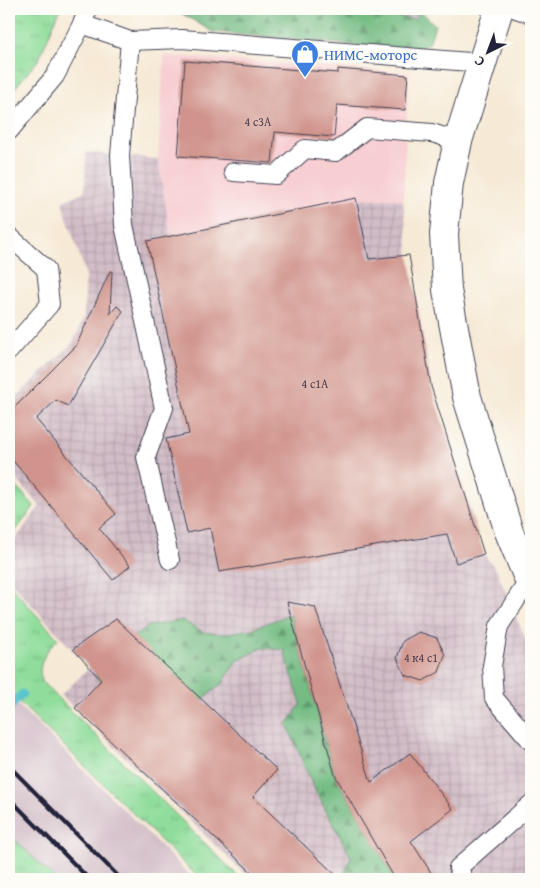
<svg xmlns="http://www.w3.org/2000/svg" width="540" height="888" viewBox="0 0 540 888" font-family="'Gentium Book Plus',serif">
<defs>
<pattern id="industrial-grid" width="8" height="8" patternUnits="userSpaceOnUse" patternTransform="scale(1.25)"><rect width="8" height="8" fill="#d2bdc7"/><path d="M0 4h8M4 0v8" fill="none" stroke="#b4a2ac"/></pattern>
<pattern id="grass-tufts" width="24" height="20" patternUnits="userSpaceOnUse" patternTransform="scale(1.25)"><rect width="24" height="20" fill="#90dd9b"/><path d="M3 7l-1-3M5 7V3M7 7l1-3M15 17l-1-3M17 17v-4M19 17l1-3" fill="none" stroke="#7cbd86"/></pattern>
<pattern id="forest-firs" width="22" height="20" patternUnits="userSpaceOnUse" patternTransform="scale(1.25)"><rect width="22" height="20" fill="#74bc83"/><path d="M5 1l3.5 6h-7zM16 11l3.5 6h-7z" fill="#5f986c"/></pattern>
</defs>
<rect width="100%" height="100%" fill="#fdfcf7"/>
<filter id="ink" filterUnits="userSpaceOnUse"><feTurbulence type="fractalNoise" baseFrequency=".02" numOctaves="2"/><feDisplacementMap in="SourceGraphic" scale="10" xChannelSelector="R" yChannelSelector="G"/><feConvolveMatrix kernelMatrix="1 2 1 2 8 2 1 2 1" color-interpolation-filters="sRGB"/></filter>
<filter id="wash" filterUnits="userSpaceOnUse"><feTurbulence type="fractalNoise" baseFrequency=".0096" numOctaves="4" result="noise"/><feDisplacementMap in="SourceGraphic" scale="20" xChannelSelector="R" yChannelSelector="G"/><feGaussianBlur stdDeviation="1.12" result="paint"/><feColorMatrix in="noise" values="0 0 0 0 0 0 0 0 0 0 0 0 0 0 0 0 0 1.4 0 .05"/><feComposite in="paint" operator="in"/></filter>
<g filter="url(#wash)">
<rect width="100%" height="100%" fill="#f6ead6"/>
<!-- built -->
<path fill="#f7cfd3" d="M164 55 409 73 403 200 356 198 170 235 158 159Z"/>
<!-- industrial -->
<g fill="url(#industrial-grid)">
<path d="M334 9H418L416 19Z"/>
<path d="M86 152 158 159 170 235 356 198 403 200 409 255 431 386 484 554 497 571 531 652V879H250L61 695 89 668 9 580V548L40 506 9 471V404L73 343 84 317 86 275 62 202 85 191Z"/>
</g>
<!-- railway -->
<path fill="#d2bdc7" d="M9 696 194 879H55L9 834Z"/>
<!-- grass -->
<g fill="url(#grass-tufts)" stroke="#59806b">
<path d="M9 9H60L39 59 9 95Z"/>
<path d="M9 478 34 506 9 540Z"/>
<path d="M9 584 58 639C46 650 35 666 43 683L241 879H200L9 692Z"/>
<path d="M9 834 55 879H11L9 876Z"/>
</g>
<!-- forest -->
<g fill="url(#forest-firs)" stroke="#4b6f5f">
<path d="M174 9H334L416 19 419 9 435 25 429 44 416 51 213 32Z"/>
<path d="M290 614 335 775 395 879H342L351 857 312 784 287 724 301 704 284 650 261 648 236 662 223 683 202 700 99 682 92 665 149 626 182 620 203 632 224 634 255 628Z"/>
</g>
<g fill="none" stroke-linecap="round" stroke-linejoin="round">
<!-- stream -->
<path stroke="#53c1cb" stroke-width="9" d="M9 708 22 694"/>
</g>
<g id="blocks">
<!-- building -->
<g fill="#d0948c">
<path d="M185 61 338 73V69L408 75 405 110 337 105 334 137 275 132 272 163 178 156Z"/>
<path d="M356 198 369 259 409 255 431 386 484 554 456 563 447 534 219 572 210 528 187 533 166 439 189 434 147 241Z"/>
<path d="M110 271H112L110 314 117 306 123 311 68 406 56 400 36 419 116 514 99 528 130 566 113 580 9 456V413L76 346Z"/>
<path d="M287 602 315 607 371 782 410 753 453 809 411 841 435 879H395L335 775Z"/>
<path d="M116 619 277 770 253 797 340 879H259L75 708 101 680 73 649Z"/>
<path d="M419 632 437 638 445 655 439 672 423 681 405 675 397 658 403 641Z"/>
</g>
</g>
</g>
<g filter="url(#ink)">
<use href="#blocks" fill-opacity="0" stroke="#424052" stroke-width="1"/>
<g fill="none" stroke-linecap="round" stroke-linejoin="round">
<!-- service casing -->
<g stroke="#424052" stroke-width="20">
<g id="service">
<path d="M88 9 82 24 130 41"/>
<path d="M516 9 531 14"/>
<path d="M9 131 55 76 82 24"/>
<path d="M233 172 276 175 305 149 336 152 367 128 432 133 458 141"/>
<path d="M9 236 46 269 50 304 9 351"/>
<path d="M170 560 146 457 164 408 124 225 120 155 130 41 182 39 482 63"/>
<path d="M529 580 499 626 492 666 494 698 531 741"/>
<path d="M464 879 458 868 531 804"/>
</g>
</g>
<!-- minor casing -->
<g stroke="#424052" stroke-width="30">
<path id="minor" d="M499 9 458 141 449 183 444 234 447 290 467 397 509 532 531 585"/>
</g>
<!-- service -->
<use href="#service" stroke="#fff" stroke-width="18"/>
<!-- minor -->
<use href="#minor" stroke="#fff" stroke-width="28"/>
<!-- rail -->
<g stroke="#22223b" stroke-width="4">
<path d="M9 766 121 879"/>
<path d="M9 798 89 879"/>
</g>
</g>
</g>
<!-- icons -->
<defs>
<g id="shop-pin" transform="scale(1.4375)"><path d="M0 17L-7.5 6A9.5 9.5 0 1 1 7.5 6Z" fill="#3f7fe0" stroke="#fdfcf7"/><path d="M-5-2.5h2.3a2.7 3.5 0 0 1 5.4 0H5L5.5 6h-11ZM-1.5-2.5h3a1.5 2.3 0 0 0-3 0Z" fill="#fff"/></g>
</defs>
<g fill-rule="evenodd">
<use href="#shop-pin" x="305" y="54"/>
</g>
<g text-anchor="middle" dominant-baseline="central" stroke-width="5" stroke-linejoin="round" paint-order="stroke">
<!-- number labels -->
<g font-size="12" fill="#4e3e4f">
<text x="258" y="121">4 с3А</text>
<text x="315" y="383">4 с1А</text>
<text x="421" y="657">4 к4 с1</text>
</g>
<!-- shop labels -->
<g font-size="15" fill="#366cbe" stroke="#fdfcf7" text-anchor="start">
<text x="324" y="54">НИМС-моторс</text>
</g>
</g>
<!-- margin -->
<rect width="540" height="888" fill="none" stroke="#fdfcf7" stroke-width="30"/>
<!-- north arrow -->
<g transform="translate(488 52) rotate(222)" stroke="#fdfcf7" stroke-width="4" paint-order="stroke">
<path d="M0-4L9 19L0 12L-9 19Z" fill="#22223b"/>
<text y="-8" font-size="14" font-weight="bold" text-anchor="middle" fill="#22223b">С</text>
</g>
</svg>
